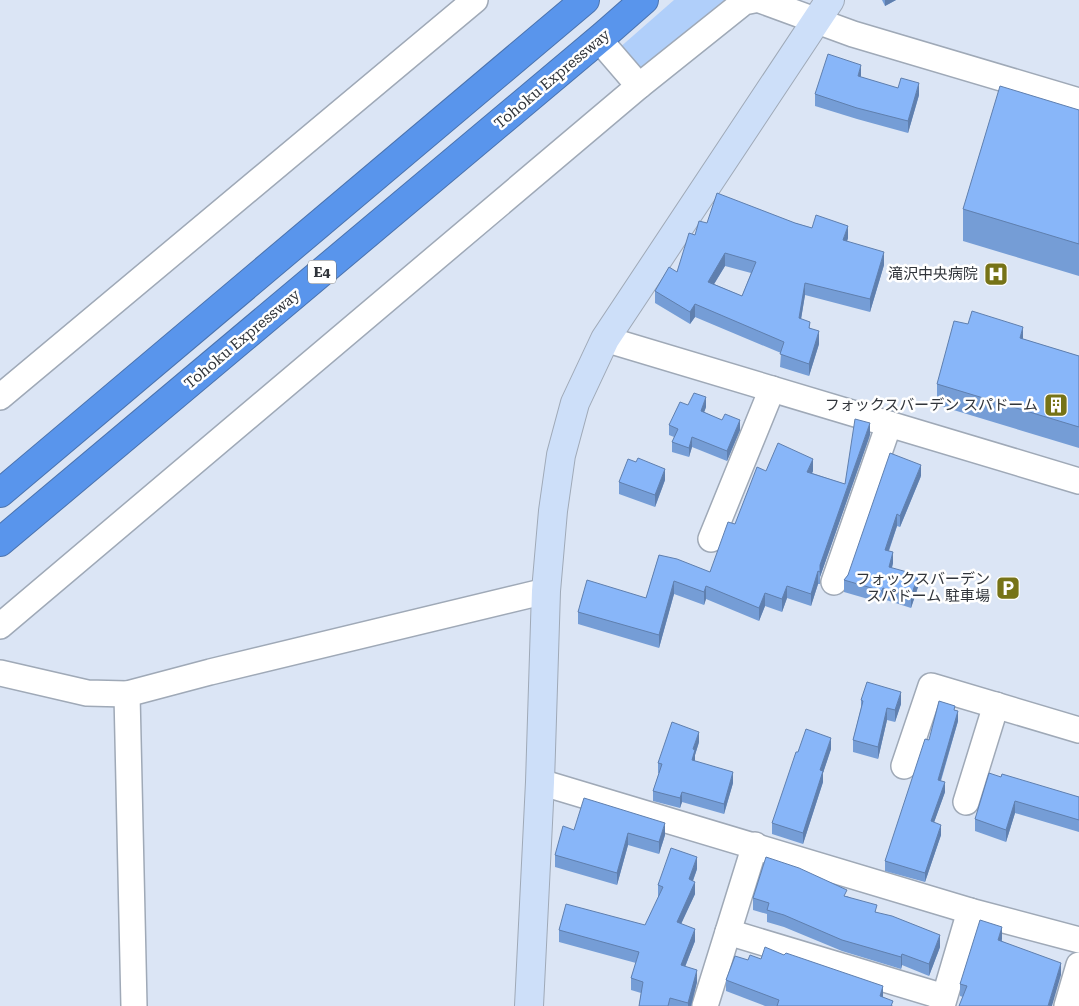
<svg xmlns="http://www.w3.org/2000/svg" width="1079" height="1006" viewBox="0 0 1079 1006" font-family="'Roboto Serif','Noto Sans JP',serif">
<rect width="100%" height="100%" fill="#dbe5f5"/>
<!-- green -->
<path fill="#b0cffa" d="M674 0H725L640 74 618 49Z"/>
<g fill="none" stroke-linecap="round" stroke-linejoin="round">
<!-- street-tunnel -->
<path stroke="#b9c2d0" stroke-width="25" stroke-dasharray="25 12" stroke-linecap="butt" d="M565 0 608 50"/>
<!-- street casing -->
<g stroke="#9fa9b7" stroke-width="28">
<g id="street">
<path d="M760 0 853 34 1079 101"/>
<path d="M608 50 639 86"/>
<path d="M605 339 1079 481"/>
<path d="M0 397 475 0"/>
<path d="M711 539 772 389"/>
<path d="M834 582 889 424"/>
<path d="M0 626 639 86 744 2 754 0"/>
<path d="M0 673 87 693 127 694"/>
<path d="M904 766 931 686 1079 730"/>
<path d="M540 782 970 911 942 1006"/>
<path d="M966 802 996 705"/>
<path d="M970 911 1079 940"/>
<path d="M728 932 944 997"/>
<path d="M134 1006 127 694 210 672 546 591"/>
<path d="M705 1006 755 845"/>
<path d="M1067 1006 1079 965"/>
</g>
</g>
<!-- secondary casing -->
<g stroke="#9fa9b7" stroke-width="30">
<path id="secondary" d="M529 1006 540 782 546 591 553 511 561 455 575 403 605 339 830 0"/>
</g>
<!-- highway casing -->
<g stroke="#4b73ae" stroke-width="30">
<g id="highway">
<path d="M0 493 585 0"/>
<path d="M0 542 603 36 644 0"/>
</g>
</g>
<!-- street -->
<use href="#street" stroke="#fff" stroke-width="25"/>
<!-- secondary -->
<use href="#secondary" stroke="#cddff9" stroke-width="28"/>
<!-- highway -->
<use href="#highway" stroke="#5995ec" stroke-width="28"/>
</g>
<!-- wall -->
<g fill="#759dd6" fill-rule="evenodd">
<path d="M882 0H896L885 6Z"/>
<path d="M861 77 919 95 908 133 857 119 815 106V94Z"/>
<path d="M1079 110V276L963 241V209Z"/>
<path d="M707 223H795L848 238 847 241 884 265 870 312 805 295 801 319 810 328 819 344 809 376 780 367 781 353 695 317 690 324 655 303V291L677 272 695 235ZM725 266 751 273 742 296 714 284Z"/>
<path d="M1023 339 1079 356V448L937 405V384Z"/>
<path d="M688 405 706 407 704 412 740 430 727 461 692 447 689 457 672 452V442L674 437 669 435V425Z"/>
<path d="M870 435 820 577V584H818L811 606 787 598 782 612 765 606 759 621 706 599 704 605 674 594 659 648 578 624V612L646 598 659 555 710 572 735 524 766 471H813L812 473 845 484Z"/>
<path d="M921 476 900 527 897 526 889 551 893 563 892 568 918 587 911 608 883 599 882 603 844 592V580Z"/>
<path d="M665 480 655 507 619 494V482Z"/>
<path d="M861 700 901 704 895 722 887 720 878 759 853 752V740L861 708Z"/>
<path d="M955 710 958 721 941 781 945 792 934 822 941 835 925 882 885 871V861L929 740Z"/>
<path d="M699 742 695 755V761L733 783 724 814 682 802 680 808 653 801V791L659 773H658V763Z"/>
<path d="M831 749 823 773V782L803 844 772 834V823L798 752Z"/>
<path d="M1001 777 1079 797V832L1015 813 1006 842 975 831V819Z"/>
<path d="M574 830 665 835 659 854 628 845 617 885 555 867V855Z"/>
<path d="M697 869 693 881 695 894 681 923 695 941 685 967 697 982 691 1006H639L641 993 631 990V978L636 963 559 942V930L645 925 659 897 658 896V885Z"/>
<path d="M847 896 940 947 929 976 902 965 901 969 842 951 784 927 767 922V914L753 910V898Z"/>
<path d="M1002 939V941L1061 975 963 997 960 996V984Z"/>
<path d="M761 959 883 997 893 1006H765L726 991V980L748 960Z"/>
</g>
<!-- shaded-wall -->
<g fill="#5f7fae">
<path d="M885 0H896L885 6Z"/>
<path d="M861 65V77L858 76Z"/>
<path d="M919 83V95L908 133V121Z"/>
<path d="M848 226V238L843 253V240Z"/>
<path d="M884 252V265L870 312V299Z"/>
<path d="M725 253V266L708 294V282Z"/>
<path d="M805 283V295L799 331V318Z"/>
<path d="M695 304V317L690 324V312Z"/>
<path d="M1023 327V348L1020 338Z"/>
<path d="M819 331V344L809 376V364Z"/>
<path d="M706 397V407L701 421V411Z"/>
<path d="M740 420V430L727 461V451Z"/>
<path d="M870 423V435L820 577V584V565Z"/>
<path d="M692 437V447L689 457V448Z"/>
<path d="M813 459V471L807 484V472Z"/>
<path d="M921 465V476L900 527V516Z"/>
<path d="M665 469V480L655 507V495Z"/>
<path d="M897 514V526L885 561V550Z"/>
<path d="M893 552V563L889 578V567Z"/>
<path d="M818 571V584L811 606V594Z"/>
<path d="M918 575V587L911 608V597Z"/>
<path d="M674 581V594L659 648V635Z"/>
<path d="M706 586V599L704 605V592Z"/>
<path d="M787 586V598L782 612V599Z"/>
<path d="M883 588V599L882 603V591Z"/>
<path d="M765 593V606L759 621V608Z"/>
<path d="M901 692V704L895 722V710Z"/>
<path d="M887 708V720L878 759V747Z"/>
<path d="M958 711V721L938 789V780Z"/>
<path d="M699 732V742L695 755V760L692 770 693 749Z"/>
<path d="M831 738V749L823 773V782L803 844V833L820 770Z"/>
<path d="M733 772V783L724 814V804Z"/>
<path d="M945 782V792L931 831V821Z"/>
<path d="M682 792V802L680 808V798Z"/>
<path d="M1015 801V813L1006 842V830Z"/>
<path d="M665 823V835L659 854V842Z"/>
<path d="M941 825V835L925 882V873Z"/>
<path d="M628 833V845L617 885V873Z"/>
<path d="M697 857V869L689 891V879Z"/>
<path d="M695 882V894L677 933V922Z"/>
<path d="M1002 927V939L998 952V940Z"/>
<path d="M695 929V941L681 977V965Z"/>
<path d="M940 935V947L929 976V964Z"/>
<path d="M902 954V965L901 969V957Z"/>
<path d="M1061 963V975L1052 1006H1048Z"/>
<path d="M697 970V982L691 1006H688V1003Z"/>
<path d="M883 986V998L880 996Z"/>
</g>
<!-- building -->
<g fill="#88b6f9" stroke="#5f7fae" fill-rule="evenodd">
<path d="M828 54 861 65 858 76 898 88 901 78 919 83 908 121 857 108 815 94Z"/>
<path d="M1000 86 1079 110V244L963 209Z"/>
<path d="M717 193 795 223 812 228 816 215 848 226 843 240 884 252 870 299 805 283 799 318 810 322 809 328 819 331 809 364 780 354 784 342 695 304 690 312 655 291 669 267 677 272 689 233 695 235 699 221 707 223ZM725 253 756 262 742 296 708 282Z"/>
<path d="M972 311 1023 327 1020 338 1079 356V427L937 384 954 321 968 324Z"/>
<path d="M694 393 706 397 701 411 722 420 725 414 740 420 727 451 692 437 689 448 672 442 678 429 669 425 680 402 688 405Z"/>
<path d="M855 419 870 423 820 565V572L818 571 811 594 787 586 782 599 765 593 759 608 706 586 704 592 674 581 659 635 578 612 587 580 646 598 659 555 677 559 710 572 728 522 735 524 757 467 766 471 778 443 813 459 807 472 845 484Z"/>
<path d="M890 453 921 465 900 516 897 514 885 550 893 552 889 567 918 575 911 597 883 588 882 591 844 580 848 575Z"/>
<path d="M638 458 665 469 655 495 619 482 628 459 636 462Z"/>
<path d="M867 682 901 692 895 710 887 708 878 747 853 740 863 701 861 700Z"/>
<path d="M939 701 955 706 954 710 958 711 938 780 945 782 931 821 941 825 925 873 885 861 925 739 929 740Z"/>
<path d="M672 722 699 732 693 749 695 750 692 760 733 772 724 804 682 792 680 798 653 791 662 764 658 763Z"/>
<path d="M806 729 831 738 820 770 823 771 803 833 772 823 796 752H798Z"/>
<path d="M989 773 1001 777 1002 774 1079 797V820L1015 801 1006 830 975 819Z"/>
<path d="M584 798 665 823 659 842 628 833 617 873 555 855 563 826 574 830Z"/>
<path d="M671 848 697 857 689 879 695 882 677 922 695 929 681 965 697 970 688 1003 670 998 668 1006H639L643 982 631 978 639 952 559 930 566 904 645 925 663 887 658 885Z"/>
<path d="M766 857 799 868 847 890 844 896 877 905 875 912 892 916 940 935 929 964 902 954 901 957 842 940 784 915 767 910 769 903 753 898Z"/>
<path d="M980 920 1002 927 998 940 1061 963 1048 1006H959L967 986 960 984Z"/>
<path d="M765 947 784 955 786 953 883 986 880 996 893 1001 891 1006H777L779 1000 726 980 735 956 748 960 750 955 761 959Z"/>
</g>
<!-- icons -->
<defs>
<g id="hospital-square" transform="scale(1.25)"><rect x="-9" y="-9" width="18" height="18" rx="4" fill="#767317" stroke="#fff"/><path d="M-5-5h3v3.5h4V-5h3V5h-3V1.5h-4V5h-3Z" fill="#fff"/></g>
<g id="building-square" transform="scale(1.25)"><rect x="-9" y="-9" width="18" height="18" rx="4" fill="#767317" stroke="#fff"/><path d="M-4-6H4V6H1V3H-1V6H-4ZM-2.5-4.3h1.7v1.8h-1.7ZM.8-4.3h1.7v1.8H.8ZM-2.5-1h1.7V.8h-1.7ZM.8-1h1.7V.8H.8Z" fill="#fff"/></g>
<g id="parking-square" transform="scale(1.25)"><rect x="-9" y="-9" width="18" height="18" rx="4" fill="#767317" stroke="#fff"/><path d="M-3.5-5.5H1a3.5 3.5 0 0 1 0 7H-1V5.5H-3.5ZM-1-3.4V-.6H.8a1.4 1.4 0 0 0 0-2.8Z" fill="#fff"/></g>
</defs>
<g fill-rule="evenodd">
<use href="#hospital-square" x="996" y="274"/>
<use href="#building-square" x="1056" y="405"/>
<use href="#parking-square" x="1008" y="588"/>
</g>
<g text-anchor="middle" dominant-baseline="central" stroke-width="5" stroke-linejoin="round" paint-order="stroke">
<!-- shield labels -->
<rect fill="#fff" stroke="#6f7276" stroke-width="1" x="308" y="260.5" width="28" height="23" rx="4"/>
<g font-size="14" font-weight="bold" fill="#31353b">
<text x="322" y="272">E4</text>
</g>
<!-- street labels -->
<g font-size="15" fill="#31353b" stroke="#fff">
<text transform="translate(552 79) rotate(-40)">Tohoku Expressway</text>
<text transform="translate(242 339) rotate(-40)">Tohoku Expressway</text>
</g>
<!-- poi labels -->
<g font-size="15" fill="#31353b" stroke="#fff" text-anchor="end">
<text x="978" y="274">滝沢中央病院</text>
<text x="1038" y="405">フォックスバーデン スパドーム</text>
<text x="990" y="579">フォックスバーデン<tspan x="990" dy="17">スパドーム 駐車場</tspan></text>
</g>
</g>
</svg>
